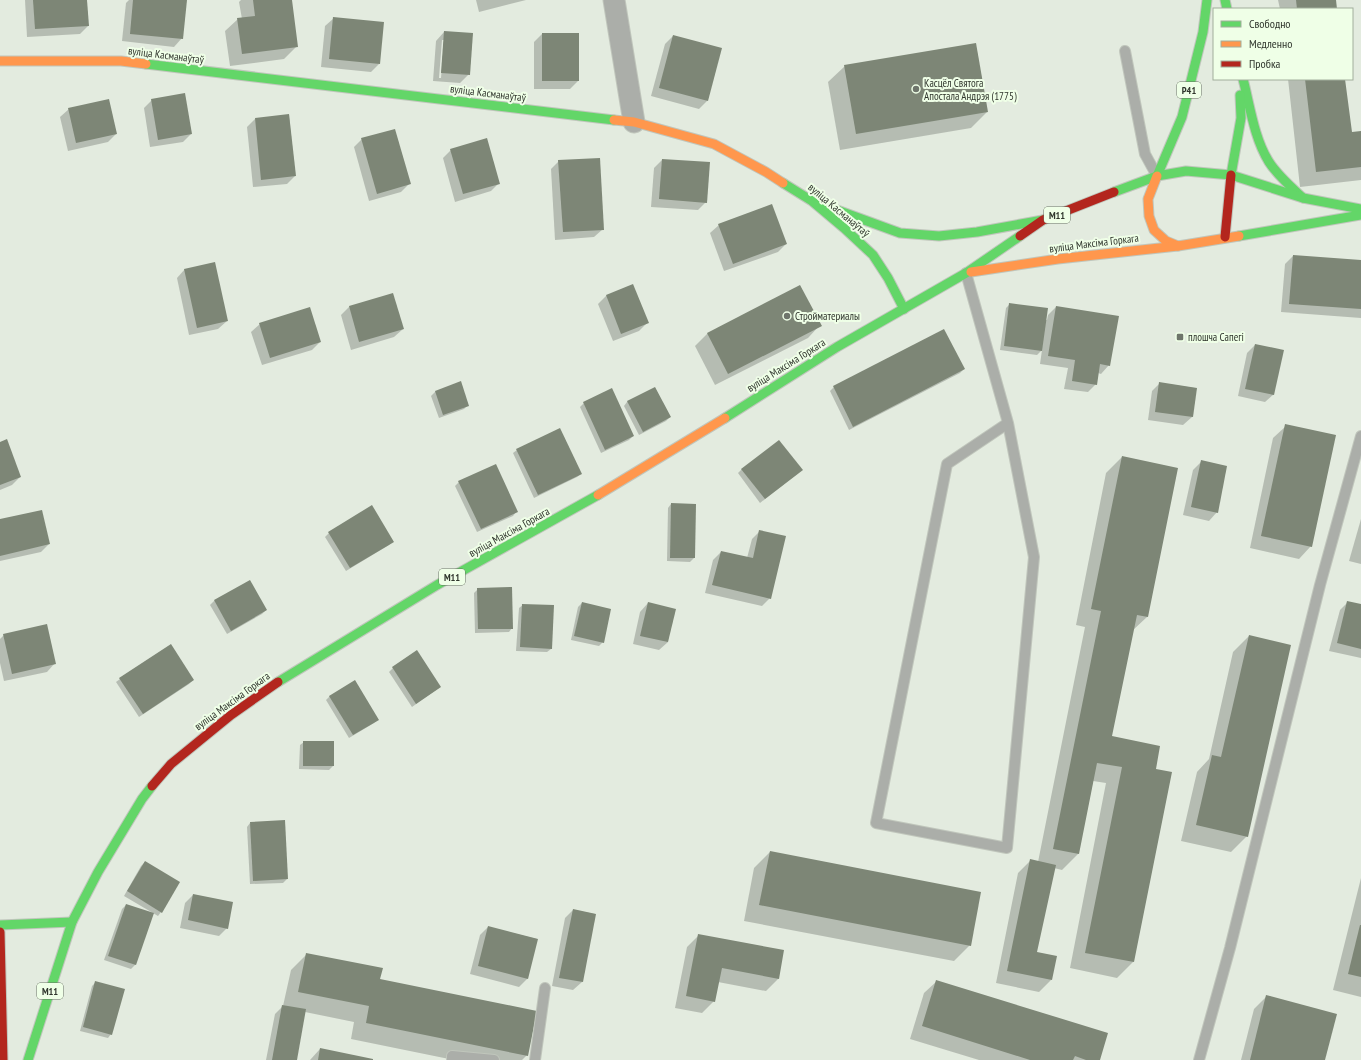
<svg xmlns="http://www.w3.org/2000/svg" width="1361" height="1060" viewBox="0 0 1361 1060" font-family="'PT Sans Narrow',sans-serif">
<rect width="100%" height="100%" fill="#e3ebdf"/>
<!-- shadow -->
<g fill="#0003" fill-rule="evenodd">
<path d="M25 0H86L88 26 80 34 27 37Z"/>
<path d="M129 0H186L182 38 174 47 122 41 126 3Z"/>
<path d="M241 0H291L297 46 284 59 230 66 225 31 238 19H242L239 2Z"/>
<path d="M476 0H526L479 12Z"/>
<path d="M1278 0H1335L1336 9H1280Z"/>
<path d="M334 18 379 64 371 72 321 67 325 26Z"/>
<path d="M444 32 469 74 460 83 433 81 436 41ZM442 40H444L441 78H439Z"/>
<path d="M542 34H578V81L570 89H534V42Z"/>
<path d="M673 36 707 101 699 109 651 96 665 44Z"/>
<path d="M845 66 987 112 971 128 840 150 828 82Z"/>
<path d="M1288 79H1344L1351 133 1361 132V180L1300 187Z"/>
<path d="M152 100 191 134 183 142 150 147 144 108Z"/>
<path d="M69 109 116 134 108 142 68 151 60 117Z"/>
<path d="M289 115 295 176 287 184 253 187 247 127 255 119Z"/>
<path d="M362 139 409 184 401 192 369 201 354 147Z"/>
<path d="M451 150 499 183 491 191 455 202 443 158Z"/>
<path d="M662 160 706 202 698 210 651 207 654 168Z"/>
<path d="M559 161 603 229 594 237 555 240 551 169Z"/>
<path d="M719 225 786 244 778 252 724 271 710 233Z"/>
<path d="M1293 256 1361 261V318L1281 312 1285 264Z"/>
<path d="M185 269 227 321 218 329 189 335 177 278Z"/>
<path d="M632 285 647 323 639 331 613 341 598 304 606 296Z"/>
<path d="M800 286 820 325 808 338 715 385 695 346 707 334Z"/>
<path d="M1010 304 1047 320 1048 315 1056 307 1109 365 1101 374 1098 373 1096 384 1088 392 1064 389 1068 368 1040 364 1042 350 1037 355 1000 350 1006 308Z"/>
<path d="M349 307 403 329 394 337 351 350 341 315Z"/>
<path d="M260 324 320 342 312 350 262 365 251 332Z"/>
<path d="M1255 345 1274 394 1265 402 1238 396 1247 353Z"/>
<path d="M964 369 960 373 849 430 830 391 834 387Z"/>
<path d="M460 383 468 405 464 409 439 418 431 396 435 392Z"/>
<path d="M1160 383 1195 388 1192 417 1183 425 1148 420 1152 391Z"/>
<path d="M655 388 670 417 666 421 639 435 624 406 627 402Z"/>
<path d="M584 403 633 436 629 440 601 453 580 407Z"/>
<path d="M1286 426 1311 546 1299 559 1250 548 1273 438Z"/>
<path d="M0 443 20 477 12 485 0 490Z"/>
<path d="M517 450 581 474 577 477 534 498 513 453Z"/>
<path d="M1122 457 1147 617 1132 631 1111 737 1155 770 1171 773 1133 962 1117 978 1070 968 1106 783 1093 781 1078 854 1062 870 1054 868 1036 952 1051 980 1039 992 996 983 1018 873 1031 860 1038 862 1085 627 1076 625 1106 473Z"/>
<path d="M1201 462 1217 512 1209 521 1183 515 1193 470Z"/>
<path d="M742 469 797 474 760 503 738 473Z"/>
<path d="M459 482 516 512 513 516 477 532 455 486Z"/>
<path d="M671 504 694 558 690 562 667 561 668 508Z"/>
<path d="M1361 519V564L1349 561Z"/>
<path d="M0 520 49 544 41 552 0 561Z"/>
<path d="M760 531 770 598 762 606 705 593 713 560 721 552 747 558 752 539Z"/>
<path d="M329 533 393 541 389 545 346 571 325 537Z"/>
<path d="M250 581 266 610 262 614 227 634 210 605 214 601Z"/>
<path d="M478 589 512 628 509 632 475 633 474 593Z"/>
<path d="M1348 602 1361 606V658L1329 651 1340 610Z"/>
<path d="M582 603 603 642 599 646 571 640 578 607Z"/>
<path d="M648 603 668 642 659 650 633 644 640 612Z"/>
<path d="M523 605 551 649 547 652 516 651 519 608Z"/>
<path d="M4 635 55 663 47 672 4 681 0 663V639Z"/>
<path d="M1249 636 1247 836 1231 852 1181 841 1197 772 1209 759 1233 652Z"/>
<path d="M393 668 440 687 412 707 389 672Z"/>
<path d="M120 679 193 680 189 684 139 717 116 682Z"/>
<path d="M330 696 378 719 374 723 349 738 326 700Z"/>
<path d="M304 742 333 766 329 770 299 769 300 745Z"/>
<path d="M250 823 287 879 283 883 250 884 247 827Z"/>
<path d="M770 852 970 945 954 961 744 921 754 868Z"/>
<path d="M145 862 161 912 158 916 124 896 141 866Z"/>
<path d="M1361 878V997L1333 990Z"/>
<path d="M193 895 227 928 219 936 180 928 185 903Z"/>
<path d="M126 905 153 914 135 965 131 969 104 960 122 909Z"/>
<path d="M573 910 595 914 582 982 573 990 552 986 565 918Z"/>
<path d="M488 927 537 939 527 979 519 987 470 974 480 935Z"/>
<path d="M699 935 783 951 778 979 766 991 718 982 714 1001 702 1013 675 1008 687 947Z"/>
<path d="M307 954 379 980 527 1055 522 1060H454L351 1039 354 1022 305 1012 296 1060H266L275 1014 283 1006 291 970Z"/>
<path d="M937 981 1099 1060H979L910 1039 924 993Z"/>
<path d="M96 982 111 1034 108 1038 80 1031 92 986Z"/>
<path d="M1266 997 1324 1060H1241L1254 1009Z"/>
<path d="M320 1049 372 1060H310Z"/>
</g>
<!-- building -->
<g fill="#7d8676">
<path d="M33 0H87L89 26 35 29Z"/>
<path d="M133 0H187L183 39 130 34Z"/>
<path d="M253 0H292L298 47 242 54 237 18 255 16Z"/>
<path d="M1296 0H1336L1337 9H1297Z"/>
<path d="M333 17 384 22 380 64 329 59Z"/>
<path d="M444 31 473 33 470 75 441 73Z"/>
<rect x="542" y="33" width="37" height="48"/>
<path d="M673 35 722 48 708 101 659 88Z"/>
<path d="M976 43 988 112 856 134 844 65Z"/>
<path d="M1305 79H1345L1352 132 1361 131V167L1316 172Z"/>
<path d="M185 93 192 134 158 140 151 99Z"/>
<path d="M109 99 117 134 76 143 68 108Z"/>
<path d="M289 114 296 176 261 180 255 118Z"/>
<path d="M395 129 411 184 377 194 361 138Z"/>
<path d="M487 138 500 184 463 194 450 149Z"/>
<path d="M600 158 604 230 563 232 558 160Z"/>
<path d="M662 159 710 162 707 203 659 199Z"/>
<path d="M772 204 787 244 733 264 718 224Z"/>
<path d="M1293 255 1361 260V309L1289 304Z"/>
<path d="M215 262 228 321 197 328 184 269Z"/>
<path d="M633 284 649 323 621 334 606 295Z"/>
<path d="M800 285 822 326 728 374 707 333Z"/>
<path d="M393 293 404 329 359 342 349 306Z"/>
<path d="M1009 303 1048 308 1042 351 1004 346Z"/>
<path d="M1056 306 1119 316 1110 366 1100 364 1097 385 1072 381 1075 360 1048 356Z"/>
<path d="M310 307 321 342 270 358 259 323Z"/>
<path d="M944 329 965 369 853 427 833 386Z"/>
<path d="M1255 344 1284 350 1274 395 1245 389Z"/>
<path d="M461 381 469 406 443 415 435 391Z"/>
<path d="M1159 382 1197 388 1193 417 1155 412Z"/>
<path d="M655 387 671 417 643 432 627 401Z"/>
<path d="M612 388 634 436 605 450 583 402Z"/>
<path d="M1285 424 1336 435 1312 547 1261 536Z"/>
<path d="M560 428 582 474 538 495 516 449Z"/>
<path d="M7 439 21 477 0 485V442Z"/>
<path d="M779 440 803 470 765 499 741 469Z"/>
<path d="M1122 456 1178 468 1148 617 1137 615 1112 736 1160 746 1156 769 1172 772 1134 962 1085 953 1122 767 1097 763 1079 854 1053 849 1101 611 1091 609Z"/>
<path d="M1201 460 1227 466 1218 513 1191 507Z"/>
<path d="M496 464 518 512 481 529 458 481Z"/>
<path d="M671 503 696 504 695 558H670Z"/>
<path d="M372 505 394 542 350 568 328 532Z"/>
<path d="M42 510 50 544 0 556V519Z"/>
<path d="M759 530 786 536 771 599 712 585 721 551 753 558Z"/>
<path d="M250 580 267 610 231 631 214 600Z"/>
<path d="M512 587 513 629H478L477 588Z"/>
<path d="M1347 601 1361 604V649L1337 643Z"/>
<path d="M582 602 611 609 604 643 574 636Z"/>
<path d="M648 602 676 609 668 642 640 636Z"/>
<path d="M522 604 554 605 552 649 520 647Z"/>
<path d="M47 624 56 664 12 674 3 634Z"/>
<path d="M1249 635 1291 645 1248 837 1196 825 1212 755 1221 757Z"/>
<path d="M171 644 194 680 143 714 119 678Z"/>
<path d="M417 650 441 687 416 704 392 667Z"/>
<path d="M355 680 379 720 353 735 329 696Z"/>
<rect x="303" y="741" width="31" height="25"/>
<path d="M285 820 288 879 253 881 250 822Z"/>
<path d="M770 851 981 892 971 946 759 905Z"/>
<path d="M1030 859 1056 865 1037 952 1057 956 1052 980 1007 971Z"/>
<path d="M145 861 180 882 162 913 127 891Z"/>
<path d="M193 894 233 902 228 929 188 920Z"/>
<path d="M126 904 154 913 136 965 108 956Z"/>
<path d="M573 909 596 914 583 982 559 978Z"/>
<path d="M1360 925H1361V977L1348 974Z"/>
<path d="M488 926 538 939 528 979 478 966Z"/>
<path d="M698 934 784 950 779 979 722 968 715 1002 686 996Z"/>
<path d="M306 953 383 968 380 979 537 1011 528 1056 366 1023 369 1006 298 992Z"/>
<path d="M936 980 1108 1033 1100 1060H1086L1075 1056 1073 1060H1030L922 1026Z"/>
<path d="M95 981 125 989 112 1035 83 1027Z"/>
<path d="M1266 995 1337 1014 1325 1060H1250Z"/>
<path d="M282 1005 306 1009 297 1060H272Z"/>
<path d="M320 1048 373 1059V1060H318Z"/>
</g>
<g fill="none" stroke-linecap="round" stroke-linejoin="round">
<!-- lane casing -->
<g stroke="#c0c6bc" stroke-width="12">
<g id="lane">
<path d="M1125 51 1145 154 1157 176"/>
<path d="M966 273 1008 423 1034 557 1007 848 876 823 947 464 1008 423"/>
<path d="M452 1060V1056L494 1060"/>
<path d="M535 1060 545 988"/>
<path d="M1199 1060 1230 948 1320 585 1361 436"/>
</g>
</g>
<!-- street casing -->
<g stroke="#c0c6bc" stroke-width="23">
<path id="street" d="M614 0 634 122"/>
</g>
<!-- fast casing -->
<g stroke="#c0c6bc" stroke-width="11">
<g id="fast">
<path d="M1225 0 1227 9"/>
<path d="M146 64 614 120"/>
<path d="M1243 79C1250 106 1254 138 1269 162 1278 176 1291 187 1303 198"/>
<path d="M1231 175 1241 118 1240 95"/>
<path d="M1157 176 1182 117 1203 32 1207 0"/>
<path d="M783 183 812 201 844 228 873 255 888 278 904 309"/>
<path d="M1114 192 1157 176 1186 171 1231 175 1303 198 1361 209"/>
<path d="M826 206 900 233 939 236 977 232 1043 220"/>
<path d="M1239 236 1361 215"/>
<path d="M725 418 837 347 966 273 1020 236"/>
<path d="M278 682 437 585 598 495"/>
<path d="M0 925 72 922"/>
<path d="M28 1060 72 922 98 872 142 799 152 786"/>
</g>
</g>
<!-- slow casing -->
<g stroke="#c0c6bc" stroke-width="11">
<g id="slow">
<path d="M0 61H121L146 64"/>
<path d="M614 120 634 122 714 144 766 172 783 183"/>
<path d="M1157 176 1148 199 1149 216 1154 230 1166 241 1178 246"/>
<path d="M971 272 1058 259 1178 246 1239 236"/>
<path d="M598 495 725 418"/>
</g>
</g>
<!-- jam casing -->
<g stroke="#c0c6bc" stroke-width="11">
<g id="jam">
<path d="M1020 236 1043 220 1114 192"/>
<path d="M1225 237 1231 175"/>
<path d="M152 786 171 764 231 715 278 682"/>
<path d="M0 932 3 1060"/>
</g>
</g>
<!-- lane -->
<use href="#lane" stroke="#abaea9" stroke-width="10"/>
<!-- street -->
<use href="#street" stroke="#abaea9" stroke-width="21"/>
<!-- fast -->
<use href="#fast" stroke="#63d668" stroke-width="9"/>
<!-- slow -->
<use href="#slow" stroke="#ff974d" stroke-width="9"/>
<!-- jam -->
<use href="#jam" stroke="#b3261e" stroke-width="9"/>
</g>
<!-- markers -->
<g fill="#6e756b" stroke="#efffe7" stroke-width="1.5">
<circle cx="916" cy="89" r="4"/>
<circle cx="787" cy="316" r="4"/>
<rect x="1176" y="333" width="8" height="8" rx="2"/>
</g>
<g text-anchor="middle" dominant-baseline="central" stroke-width="4" stroke-linejoin="round" paint-order="stroke">
<!-- shield labels -->
<g fill="#efffe7" stroke="#697264" stroke-width="1">
<rect x="1177" y="82" width="24" height="16" rx="3"/>
<rect x="1044" y="207" width="26" height="16" rx="3"/>
<rect x="439" y="569" width="26" height="16" rx="3"/>
<rect x="37" y="983" width="26" height="16" rx="3"/>
</g>
<g font-size="10" font-weight="bold" fill="#2f352c">
<text x="1189" y="90">Р41</text>
<text x="1057" y="215">М11</text>
<text x="452" y="577">М11</text>
<text x="50" y="991">М11</text>
</g>
<!-- street labels -->
<g font-size="11" fill="#2f352c" stroke="#efffe7">
<text transform="translate(166 55) rotate(7)">вуліца Касманаўтаў</text>
<text transform="translate(488 93) rotate(7)">вуліца Касманаўтаў</text>
<text transform="translate(839 210) rotate(40)">вуліца Касманаўтаў</text>
<text transform="translate(1094 243) rotate(-7)">вуліца Максіма Горкага</text>
<text transform="translate(786 365) rotate(-32)">вуліца Максіма Горкага</text>
<text transform="translate(509 532) rotate(-29)">вуліца Максіма Горкага</text>
<text transform="translate(232 701) rotate(-36)">вуліца Максіма Горкага</text>
</g>
<!-- poi labels -->
<g font-size="11" fill="#2f352c" stroke="#efffe7" text-anchor="start">
<text x="924" y="83">Касцёл Святога<tspan x="924" dy="13">Апостала Андрэя (1775)</tspan></text>
<text x="795" y="316">Стройматериалы</text>
<text x="1188" y="337">плошча Сапегі</text>
</g>
</g>
<!-- legend -->
<rect x="1213" y="8" width="140" height="72" fill="#efffe7" stroke="#a2ae9c"/>
<rect x="1221" y="21" width="20" height="6" fill="#63d668" stroke="#a2ae9c"/>
<text x="1249" y="28" font-size="12" fill="#2f352c">Свободно</text>
<rect x="1221" y="41" width="20" height="6" fill="#ff974d" stroke="#a2ae9c"/>
<text x="1249" y="48" font-size="12" fill="#2f352c">Медленно</text>
<rect x="1221" y="61" width="20" height="6" fill="#b3261e" stroke="#a2ae9c"/>
<text x="1249" y="68" font-size="12" fill="#2f352c">Пробка</text>
</svg>
